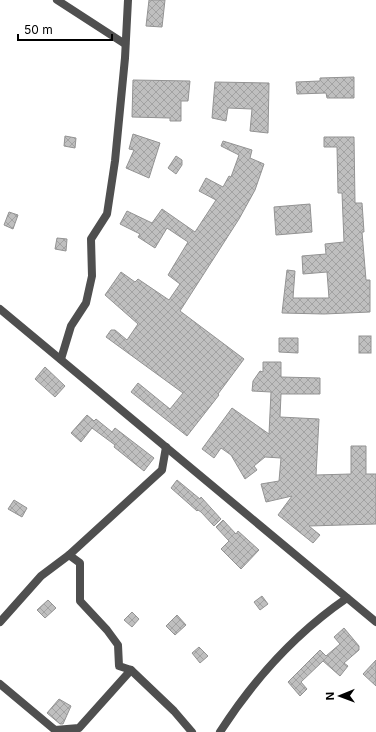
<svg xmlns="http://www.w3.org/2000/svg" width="376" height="732" viewBox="0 0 376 732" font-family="Inter,sans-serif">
<defs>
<pattern id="building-cross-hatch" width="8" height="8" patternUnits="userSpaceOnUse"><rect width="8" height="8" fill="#bfbfbf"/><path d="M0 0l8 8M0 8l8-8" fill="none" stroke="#a2a2a2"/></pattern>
</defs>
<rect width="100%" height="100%" fill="#fff"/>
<!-- building -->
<g fill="url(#building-cross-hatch)" stroke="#939393">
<path d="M149 0H165L162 27 146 26Z"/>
<path d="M354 77V98H327L326 93 297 94 296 82 320 81V78Z"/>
<path d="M133 80 190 81 188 101H181V121H170V118L132 117Z"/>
<path d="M215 82 269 83 268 133 250 131 252 109 228 108 226 121 212 118Z"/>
<path d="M133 134 160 143 149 178 126 168 134 150 129 149Z"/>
<path d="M65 136 76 138 75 148 64 146Z"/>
<path d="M324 137H354L355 203H362L364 232H362L366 280H370V312L324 314 282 313 287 270 295 271 293 298H329L327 272 303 274 302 256 326 254 325 244 344 242 342 193H338L337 147H324Z"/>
<path d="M223 141 252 150 250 158 264 164 255 190 239 219 180 311 244 359 218 394 219 395 187 436 131 392 138 383 170 409 183 393 106 337 111 330H115L127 340 138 324 105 295 121 272 135 282 138 279 169 300 180 284 168 275 188 242 167 228 155 248 138 237 140 234 120 224 127 211 152 223 162 209 195 232 216 200 199 191 206 178 223 187 229 176 231 177 239 155 221 146Z"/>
<path d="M176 156 182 160V165L176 174 168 168Z"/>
<path d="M310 204 312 232 276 235 274 207Z"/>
<path d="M9 212 18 215 13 229 4 225Z"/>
<path d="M57 238 67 239 66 251 55 249Z"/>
<rect x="359" y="336" width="12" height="17"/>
<path d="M279 338H298V353L279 352Z"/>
<path d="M263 362H281V377L320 378V394H281L280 417 319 419 316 475 351 474V446H366V474H376V524L309 526 320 535 313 543 278 515 292 496 266 502 261 484 279 481 281 458 265 457 254 466 257 470 245 479 231 455 221 448 214 458 202 449 232 408 269 434 271 392 252 391 253 381 260 371 263 372Z"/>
<path d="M45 367 65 386 55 397 35 379Z"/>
<path d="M87 415 94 421 96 419 112 432 115 428 154 458 144 471 114 447 115 445 92 428 81 442 71 433Z"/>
<path d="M177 480 200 499 201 497 221 519 214 526 201 512 198 510 197 511 171 488Z"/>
<path d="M14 500 27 508 22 517 8 509Z"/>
<path d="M223 520 236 534 238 531 259 550 241 569 221 549 229 541 216 527Z"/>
<path d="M262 596 268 604 260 610 254 602Z"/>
<path d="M48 600 56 608 45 618 37 610Z"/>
<path d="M132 612 139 619 132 627 124 620Z"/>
<path d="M177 615 186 625 175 635 166 626Z"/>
<path d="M344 628 359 646V650L344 663 348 666 340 676 323 661 301 682 307 689 300 696 288 682 320 650 326 656 340 644 334 637Z"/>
<path d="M199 647 208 656 200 663 192 653Z"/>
<path d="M376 660V686L363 674Z"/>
<path d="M59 699 71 706 63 724H60L47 713Z"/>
</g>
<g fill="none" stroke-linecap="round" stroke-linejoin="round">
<!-- minor -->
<g stroke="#4f4f4f" stroke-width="8">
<path d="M57 0 125 44"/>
<path d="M0 309 376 622"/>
<path d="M61 359 71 326 86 303 92 276 91 239 107 214 115 161 125 58 128 0"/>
<path d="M0 622 41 576 69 555"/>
<path d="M131 670 174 711 192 732"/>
<path d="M0 684 55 730 79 728 131 670 119 666 118 645 107 630 80 601V563L69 555 162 470 166 447"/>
<path d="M220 732C254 679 296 633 347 598"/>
</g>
</g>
<!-- north arrow -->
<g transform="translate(340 696) rotate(269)" stroke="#ffffff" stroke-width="3" paint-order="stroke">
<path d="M0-3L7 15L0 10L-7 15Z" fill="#000000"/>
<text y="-6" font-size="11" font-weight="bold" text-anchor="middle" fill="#000000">N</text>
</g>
<!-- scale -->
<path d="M18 34v6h94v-6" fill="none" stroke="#000000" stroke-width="2"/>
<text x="24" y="34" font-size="12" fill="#000000" stroke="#ffffff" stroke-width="3" paint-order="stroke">50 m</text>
</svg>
